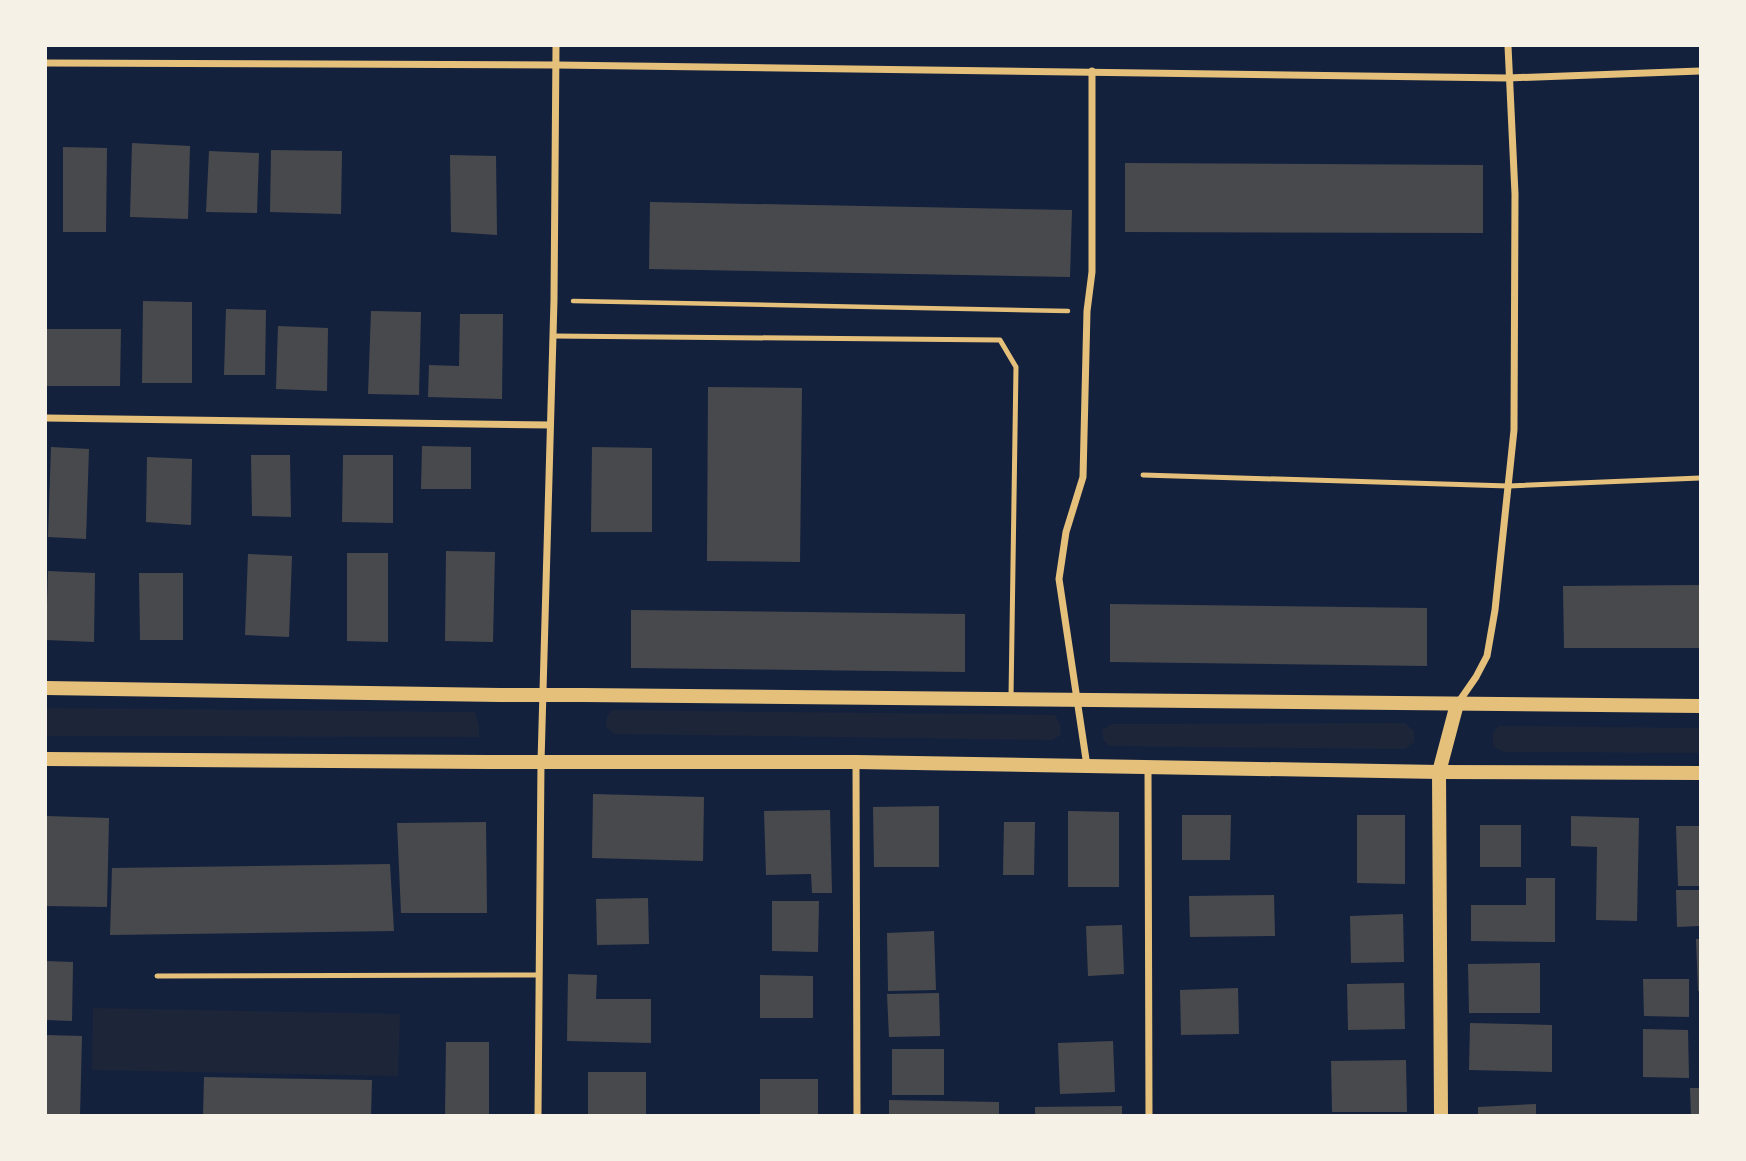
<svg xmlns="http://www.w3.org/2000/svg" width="1746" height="1161" viewBox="0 0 1746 1161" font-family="'Work Sans',sans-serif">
<rect width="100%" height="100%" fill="#14213d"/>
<!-- green -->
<g fill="#1d2539">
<path d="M46 708 475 712 479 727V737L46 736Z"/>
<path d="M612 710 1055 715 1060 725 1061 735 1052 740 615 734 606 727 607 717Z"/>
<path d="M1405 723 1414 731V742L1405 749 1109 746 1103 739 1102 730 1112 724Z"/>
<path d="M1499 726 1700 728V753L1504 752 1494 747C1492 738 1491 733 1499 726Z"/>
<path d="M93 1008 400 1014 398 1076 92 1070Z"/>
</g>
<!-- building -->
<g fill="#48494c">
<path d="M132 143 190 146 188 219 130 217Z"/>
<path d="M63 147 107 148 106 232H63Z"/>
<path d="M271 150 342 151 341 214 270 212Z"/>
<path d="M209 151 259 153 257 213 206 212Z"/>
<path d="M450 155 496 156 497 235 451 232Z"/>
<path d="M1125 163 1483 165V233L1125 232Z"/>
<path d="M650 202 1072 210 1070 277 649 269Z"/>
<path d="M143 301 192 302V383H142Z"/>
<path d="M226 309 266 310 265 375H224Z"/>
<path d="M371 311 421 312 419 395 368 394Z"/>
<path d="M460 314H503L502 399 428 397 429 365 459 366Z"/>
<path d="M278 326 328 328 327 391 276 389Z"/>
<path d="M46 329H121L120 386H46Z"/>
<path d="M708 387 802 388 800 562 707 561Z"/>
<path d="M422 446 471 447V489H421Z"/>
<path d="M51 447 89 449 86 539 48 537Z"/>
<path d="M592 447 652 448V532H591Z"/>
<path d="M251 455H290L291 517 252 516Z"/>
<path d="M343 455H393V523L342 522Z"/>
<path d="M147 457 192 459 191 525 146 522Z"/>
<path d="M446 551 495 552 493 642 445 641Z"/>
<path d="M347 553H388V642L347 641Z"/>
<path d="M248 554 292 556 289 637 245 635Z"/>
<path d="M48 571 95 573 94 642 46 640Z"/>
<path d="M139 573H183V640H140Z"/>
<path d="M1700 585V648H1564L1563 586Z"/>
<path d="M1110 604 1427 608V666L1110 662Z"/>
<path d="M631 610 965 614V672L631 668Z"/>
<path d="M593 794 704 797 703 861 592 858Z"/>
<path d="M939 806V867H874L873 807Z"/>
<path d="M830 810 832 893H812L811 874 766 875 764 811Z"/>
<path d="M1068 811 1119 812V887H1068Z"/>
<path d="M1182 815H1231L1230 860H1182Z"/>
<path d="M1357 815H1405V884L1357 883Z"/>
<path d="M46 816 109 818 107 907 46 906Z"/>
<path d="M1571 816 1639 818 1637 921 1596 920 1597 847 1571 846Z"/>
<path d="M486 822 487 913H401L397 823Z"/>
<path d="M1004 822H1035L1034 875H1003Z"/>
<rect x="1480" y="825" width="41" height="42"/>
<path d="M1676 826H1700V886H1678Z"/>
<path d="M390 864 394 931 110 935 112 868Z"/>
<path d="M1526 878H1555V942L1471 941V905H1526Z"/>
<path d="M1676 890H1700V926L1677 927Z"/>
<path d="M1274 895 1275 936 1190 937 1189 896Z"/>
<path d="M648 898 649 944 597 945 596 899Z"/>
<path d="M772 901H819L818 952 772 951Z"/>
<path d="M1403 914 1404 962 1351 963 1350 916Z"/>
<path d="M1122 925 1124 974 1088 976 1086 926Z"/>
<path d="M934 931 936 990 888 991 887 933Z"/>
<path d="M1696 939H1700V991H1698Z"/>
<path d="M46 961 73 962 72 1021 46 1020Z"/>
<path d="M1540 963V1013H1469L1468 964Z"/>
<path d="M568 974 597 975 596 999H651V1043L567 1041Z"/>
<path d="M760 975 813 976V1018H760Z"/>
<path d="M1643 979H1689V1017L1644 1016Z"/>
<path d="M1404 983 1405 1029 1348 1030 1347 984Z"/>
<path d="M1238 988 1239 1034 1181 1035 1180 990Z"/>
<path d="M939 993 940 1036 889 1037 887 994Z"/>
<path d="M1470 1023 1552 1025V1072L1469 1070Z"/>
<path d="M1643 1029 1688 1030 1689 1078 1643 1077Z"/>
<path d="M46 1035 82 1036 80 1116H46Z"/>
<path d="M1113 1041 1115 1092 1060 1094 1058 1043Z"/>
<path d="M446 1042H489V1116H445Z"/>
<rect x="892" y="1049" width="52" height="46"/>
<path d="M1406 1060 1407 1112H1332L1331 1061Z"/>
<rect x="588" y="1072" width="58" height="44"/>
<path d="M204 1077 372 1080 371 1116H203Z"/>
<rect x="760" y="1079" width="58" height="37"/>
<path d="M1690 1088H1700V1116H1691Z"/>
<path d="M889 1100 999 1102V1116H889Z"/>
<path d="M1536 1104V1116H1478V1107Z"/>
<path d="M1122 1106V1116H1035V1107Z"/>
</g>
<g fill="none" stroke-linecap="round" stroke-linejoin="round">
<!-- path -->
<path stroke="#e5c07b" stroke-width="4.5" d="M573 301 1068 311"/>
<!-- service -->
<g stroke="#e5c07b" stroke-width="5">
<path d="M553 336 1000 340 1016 367 1011 697"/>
<path d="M1143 475 1509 486 1700 478"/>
<path d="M157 976 539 975"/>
</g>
<!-- minor -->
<g stroke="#e5c07b" stroke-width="7">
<path d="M46 63 556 65 1508 78 1700 71"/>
<path d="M46 418 550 425"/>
<path d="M1458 703 1476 677 1487 656 1495 610 1514 430 1515 194 1508 46"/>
<path d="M856 762 857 1116"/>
<path d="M1087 766 1059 579 1066 532 1083 477 1087 311 1092 272V71"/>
<path d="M1148 767 1149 1116"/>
<path d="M538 1116 541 762 554 300 556 46"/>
</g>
<!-- secondary -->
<g stroke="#e5c07b" stroke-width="14">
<path d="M46 688 500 695H583L1700 706"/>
<path d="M46 759 489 762H856L1439 772 1700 773"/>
<path d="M1441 1116 1439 772 1457 704"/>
</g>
</g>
<!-- border -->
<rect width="1746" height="1161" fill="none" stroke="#f6f1e7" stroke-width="94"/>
</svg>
